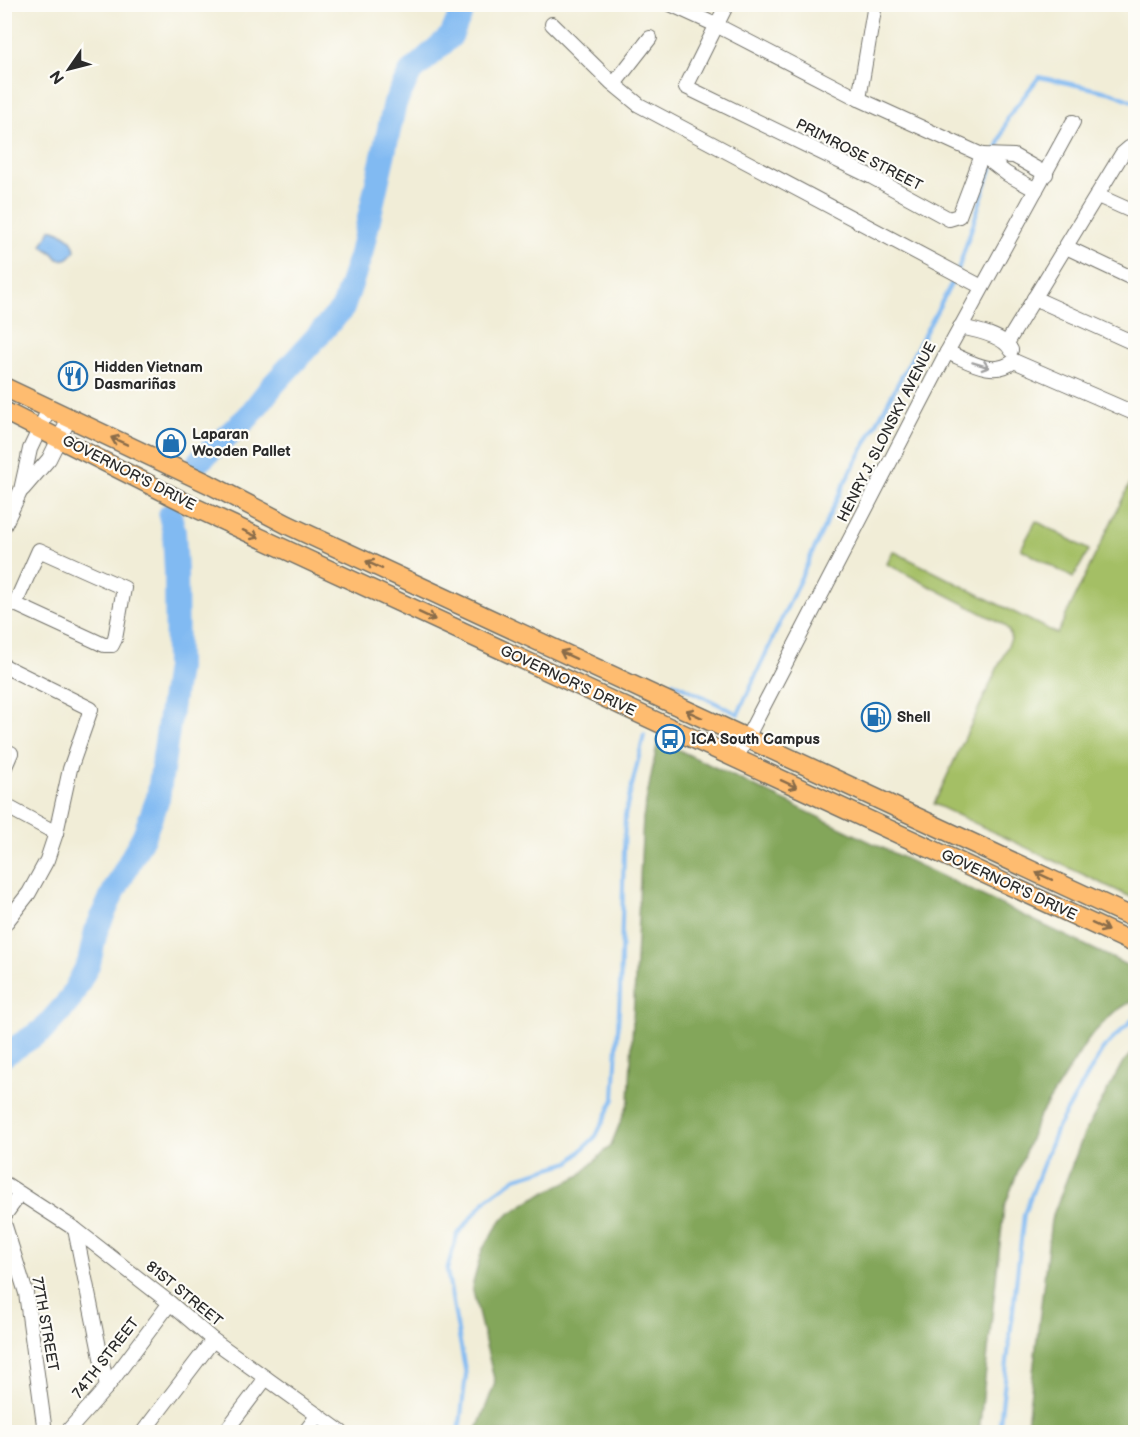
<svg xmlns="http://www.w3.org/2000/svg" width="1140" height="1437" viewBox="0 0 1140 1437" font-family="'Balsamiq Sans',sans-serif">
<rect width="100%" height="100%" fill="#fdfcf7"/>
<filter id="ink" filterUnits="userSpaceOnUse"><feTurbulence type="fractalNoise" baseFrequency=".0167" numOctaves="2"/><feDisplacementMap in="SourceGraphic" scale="12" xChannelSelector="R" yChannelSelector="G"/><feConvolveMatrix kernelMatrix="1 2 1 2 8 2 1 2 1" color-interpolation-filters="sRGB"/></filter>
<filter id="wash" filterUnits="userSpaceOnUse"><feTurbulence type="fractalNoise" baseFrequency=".008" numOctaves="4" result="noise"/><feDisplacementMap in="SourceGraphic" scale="24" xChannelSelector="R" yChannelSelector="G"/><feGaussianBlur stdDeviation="1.35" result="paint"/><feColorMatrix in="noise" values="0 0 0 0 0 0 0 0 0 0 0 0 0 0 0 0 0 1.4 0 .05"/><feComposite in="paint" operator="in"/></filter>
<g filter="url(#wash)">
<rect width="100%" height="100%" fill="#f1edd7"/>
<!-- green -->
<g fill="#a4bf65" stroke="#687548" stroke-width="1.5">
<path d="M1135 473V899L934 804 1011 639 1009 631 1003 624 887 564 893 551 1057 634Z"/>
<path d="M1036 521 1089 550 1073 578 1021 549Z"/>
</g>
<!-- forest -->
<g fill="#83a65a" stroke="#576842" stroke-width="1.5">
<path d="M658 740 1135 969V999L1113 1013 1089 1038 1038 1118 1004 1208 979 1432H476L495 1383 472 1287 482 1250 502 1219 532 1199 579 1176 611 1145 629 1101 643 818Z"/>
<path d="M1135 1051V1432H1026L1051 1220 1084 1134 1123 1062Z"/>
</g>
<!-- water -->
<path fill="#81baf2" stroke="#56728e" stroke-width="1.5" d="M51 229C64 233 72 236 75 250 71 257 67 261 58 259L53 253 42 246Z"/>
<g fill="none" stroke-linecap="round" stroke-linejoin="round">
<!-- stream -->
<g stroke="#81baf2" stroke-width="4">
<path d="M996 153 1008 117 1039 77 1113 93 1136 103"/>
<path d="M958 270 992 166"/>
<path d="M673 682 738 714 844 484 955 277"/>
<path d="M459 1432 466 1375 447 1270 457 1235 487 1199 516 1178 570 1162 596 1136 614 1099 620 992 625 815 644 735"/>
<path d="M999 1432 1024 1214 1057 1128 1103 1049 1136 1016"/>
</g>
<!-- river -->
<g stroke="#81baf2" stroke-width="24">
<path d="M199 461 248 417 273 385 343 308 361 254 395 103 410 73 451 36 465 4"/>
<path d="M4 1055 43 1030 69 1001 89 963 96 931 112 895 144 835 158 798 177 668 176 571 174 532 170 515"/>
</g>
</g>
</g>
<g filter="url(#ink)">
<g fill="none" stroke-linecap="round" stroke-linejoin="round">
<!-- minor casing -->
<g stroke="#706f67" stroke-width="16">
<g id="minor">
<path d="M670 4 716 25 859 99 982 155 1007 174 1036 190"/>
<path d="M727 4 686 87 872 177 949 219 959 216 982 155"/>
<path d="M552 24 611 82 639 105 982 287"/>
<path d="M614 84 650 38"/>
<path d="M859 99 875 4"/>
<path d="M982 155 1014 156 1046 174"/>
<path d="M1098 196 1136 213"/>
<path d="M1066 247 1136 280"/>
<path d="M1034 298 1136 344"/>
<path d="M960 327C976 330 1004 336 1011 350"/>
<path d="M1007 343 1122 154 1129 148 1136 147"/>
<path d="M947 352C969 361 993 378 1014 361"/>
<path d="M1014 361 1136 414"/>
<path d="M23 489 49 459 69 419"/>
<path d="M4 526 21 490 30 449 49 409"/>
<path d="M4 599 104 645H112L115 639 124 588 39 550 15 604"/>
<path d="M4 666 91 709 70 769 56 833 47 860 29 893 4 925"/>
<path d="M736 759 947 352 1073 122"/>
<path d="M4 769 11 753"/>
<path d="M4 805 56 833"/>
<path d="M4 1183 75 1229 170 1303 213 1340 341 1432"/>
<path d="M4 1216 20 1194"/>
<path d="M4 1223 26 1293 45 1432"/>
<path d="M75 1229 107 1387"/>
<path d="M67 1432 107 1387 170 1303"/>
<path d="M143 1432 213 1340"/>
<path d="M225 1432 266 1378"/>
<path d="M305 1432 318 1415"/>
</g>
</g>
<!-- major casing -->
<g stroke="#706f67" stroke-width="21">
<g id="major">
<path d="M4 387 209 484 288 525 1136 919"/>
<path d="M4 411 198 509 1136 944"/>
</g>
</g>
<!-- minor -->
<use href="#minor" stroke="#fff" stroke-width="14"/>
<!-- major -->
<use href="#major" stroke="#febc70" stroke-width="18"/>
</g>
<!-- one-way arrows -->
<defs><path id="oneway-shaft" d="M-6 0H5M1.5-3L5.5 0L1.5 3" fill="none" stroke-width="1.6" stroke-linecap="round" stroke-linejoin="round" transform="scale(1.5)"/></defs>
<use stroke="#a0a0a0" href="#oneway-shaft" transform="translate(981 365) rotate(17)"/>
<g stroke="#8a6c4a">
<use href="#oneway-shaft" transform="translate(119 441) rotate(-156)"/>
<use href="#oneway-shaft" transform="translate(251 534) rotate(25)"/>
<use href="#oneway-shaft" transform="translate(374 565) rotate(-155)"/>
<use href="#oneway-shaft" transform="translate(427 616) rotate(25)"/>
<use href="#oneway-shaft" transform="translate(568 655) rotate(-155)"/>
<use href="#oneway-shaft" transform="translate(694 714) rotate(-155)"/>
<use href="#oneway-shaft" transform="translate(789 784) rotate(25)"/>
<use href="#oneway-shaft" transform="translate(1044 876) rotate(-155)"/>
<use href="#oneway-shaft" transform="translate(1100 927) rotate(25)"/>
</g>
</g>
<!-- icons -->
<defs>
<g id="restaurant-ring" transform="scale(1.5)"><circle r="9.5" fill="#fdfcf7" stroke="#1f6fb2" stroke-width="1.5"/><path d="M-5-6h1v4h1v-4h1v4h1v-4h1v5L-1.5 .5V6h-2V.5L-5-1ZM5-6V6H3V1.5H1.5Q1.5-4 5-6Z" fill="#1f6fb2"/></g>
<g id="shop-ring" transform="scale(1.5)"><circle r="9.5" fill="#fdfcf7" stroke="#1f6fb2" stroke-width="1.5"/><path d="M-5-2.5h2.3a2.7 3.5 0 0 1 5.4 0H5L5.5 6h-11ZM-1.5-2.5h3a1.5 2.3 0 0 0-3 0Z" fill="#1f6fb2"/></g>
<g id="fuel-ring" transform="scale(1.5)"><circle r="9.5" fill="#fdfcf7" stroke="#1f6fb2" stroke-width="1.5"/><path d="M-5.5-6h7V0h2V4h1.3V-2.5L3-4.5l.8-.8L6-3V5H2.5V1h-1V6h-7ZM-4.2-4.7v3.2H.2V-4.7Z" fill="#1f6fb2"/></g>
<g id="bus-ring" transform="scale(1.5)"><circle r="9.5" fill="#fdfcf7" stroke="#1f6fb2" stroke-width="1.5"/><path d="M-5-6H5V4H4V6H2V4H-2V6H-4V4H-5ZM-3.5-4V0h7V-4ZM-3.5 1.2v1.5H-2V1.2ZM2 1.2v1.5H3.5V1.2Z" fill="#1f6fb2"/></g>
</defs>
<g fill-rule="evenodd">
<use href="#restaurant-ring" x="73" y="376"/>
<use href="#shop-ring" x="171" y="443"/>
<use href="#fuel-ring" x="876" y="717"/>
<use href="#bus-ring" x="670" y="739"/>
</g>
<g text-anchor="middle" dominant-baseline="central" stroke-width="4.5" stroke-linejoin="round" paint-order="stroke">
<!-- street labels -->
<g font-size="15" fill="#2b2b2b" stroke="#fdfcf7">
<text transform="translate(859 155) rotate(27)">PRIMROSE STREET</text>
<text transform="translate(887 432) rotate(-63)">HENRY J. SLONSKY AVENUE</text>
<text transform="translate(129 473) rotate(27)">GOVERNOR'S DRIVE</text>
<text transform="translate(568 681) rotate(25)">GOVERNOR'S DRIVE</text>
<text transform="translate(1009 885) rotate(25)">GOVERNOR'S DRIVE</text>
<text transform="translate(184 1294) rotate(39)">81ST STREET</text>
<text transform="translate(45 1324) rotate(80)">77TH STREET</text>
<text transform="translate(106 1358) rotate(-52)">74TH STREET</text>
</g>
<!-- poi labels -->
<g font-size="15" font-weight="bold" fill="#2b2b2b" stroke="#fdfcf7" text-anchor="start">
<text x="94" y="367">Hidden Vietnam<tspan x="94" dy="17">Dasmariñas</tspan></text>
<text x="192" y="434">Laparan<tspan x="192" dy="17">Wooden Pallet</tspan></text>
<text x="897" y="717">Shell</text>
<text x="691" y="739">ICA South Campus</text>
</g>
</g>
<!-- margin -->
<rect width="1140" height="1437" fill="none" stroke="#fdfcf7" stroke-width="24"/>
<!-- north arrow -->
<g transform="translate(69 69) rotate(235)" stroke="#fdfcf7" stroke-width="4.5" paint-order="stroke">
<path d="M0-4.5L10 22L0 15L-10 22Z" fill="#2b2b2b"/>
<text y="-9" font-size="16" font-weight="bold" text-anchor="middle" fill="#2b2b2b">N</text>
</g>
</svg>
